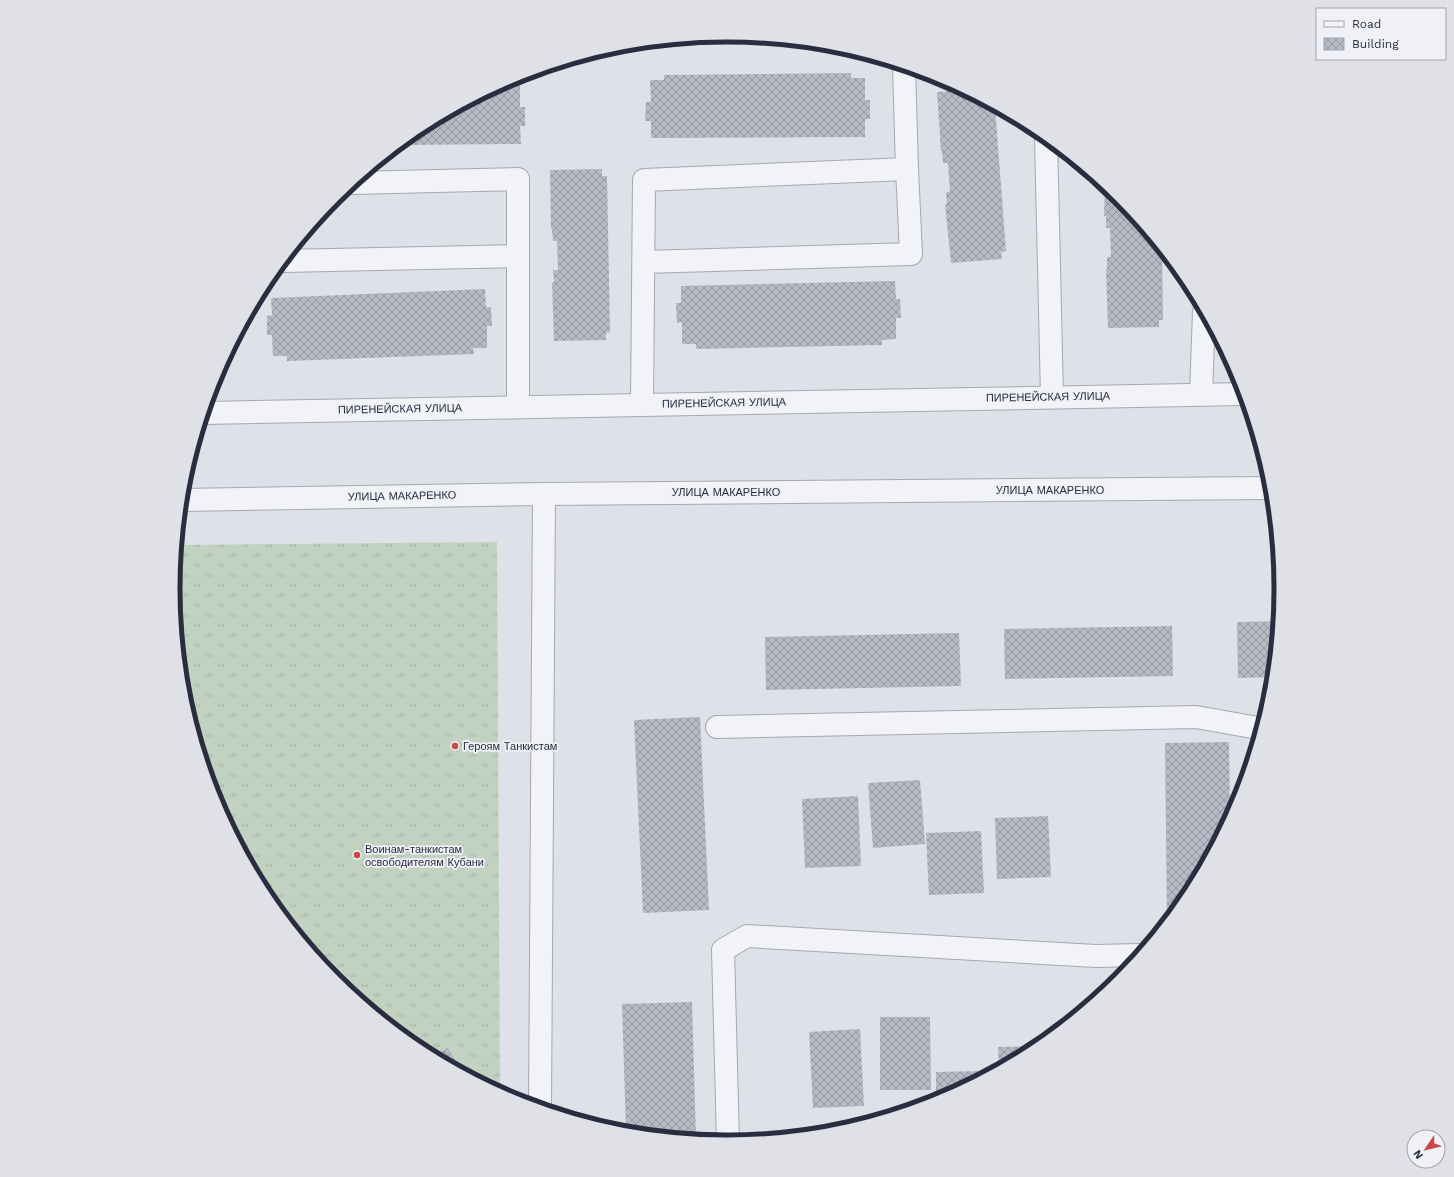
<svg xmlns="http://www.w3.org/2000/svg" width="1454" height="1177" viewBox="0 0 1454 1177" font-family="'Work Sans',sans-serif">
<defs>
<pattern id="grass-tufts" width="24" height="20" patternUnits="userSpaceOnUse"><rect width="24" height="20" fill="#c2d2c1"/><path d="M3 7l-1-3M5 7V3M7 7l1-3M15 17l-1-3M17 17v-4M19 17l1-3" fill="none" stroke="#a7b5a7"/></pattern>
<pattern id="building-cross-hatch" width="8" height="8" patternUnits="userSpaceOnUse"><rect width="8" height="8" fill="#b7bac5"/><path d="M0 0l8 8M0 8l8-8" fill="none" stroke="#9598a1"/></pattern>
</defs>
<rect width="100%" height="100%" fill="#dfe1e8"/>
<!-- grass -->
<path fill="url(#grass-tufts)" d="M497 542 500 1092 419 1049 335 980 267 896 216 800 184 696 174 588 178 545Z"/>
<!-- building -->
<g fill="url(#building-cross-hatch)">
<path d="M851 73V78H865V100H870V119H865V137L651 138V121H645L646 102H651L650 80H664V75Z"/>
<path d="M506 82V86L520 85V107H525V126H520L521 144 399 145 420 128Z"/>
<path d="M963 90 995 107 1006 251 1001 252 1002 259 951 263 945 204H947L946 192H950L948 163H943L942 151H941L937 92Z"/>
<path d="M602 169V176H607L610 332 606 333V340L554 341 552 282H554L553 270H558L557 241H553L552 229H551L550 170Z"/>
<path d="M1105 186 1119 197 1162 250 1163 320H1159V327L1108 328 1106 269 1107 270V257H1111L1110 228H1106V216H1104Z"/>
<path d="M895 281 896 299H900L901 318H896V339L882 340V345L696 349V344H682V322L677 323 676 303H681V286Z"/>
<path d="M485 289 486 307H491L492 326H487V348H473L474 354 287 361V356H273L272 335H267V316L272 315 271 298Z"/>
<path d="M1277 621 1272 677 1238 678 1237 622Z"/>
<path d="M1172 626 1173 676 1005 679 1004 629Z"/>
<path d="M959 633 961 686 766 690 765 637Z"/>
<path d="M700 717 709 910 643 913 634 720Z"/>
<path d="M1229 742 1230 817 1187 896 1167 921 1165 743Z"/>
<path d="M920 780 925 844 873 848 868 783Z"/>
<path d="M858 796 861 866 805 868 802 799Z"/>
<path d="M1048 816 1051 877 997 879 995 818Z"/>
<path d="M981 831 984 893 929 895 926 833Z"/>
<path d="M692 1002 696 1139 626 1132 622 1004Z"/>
<path d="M880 1017H930L931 1090H880Z"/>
<path d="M860 1029 864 1106 813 1108 809 1032Z"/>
<path d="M1038 1046 1034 1049 999 1068 998 1047Z"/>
<path d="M448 1048 463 1072 434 1056Z"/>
<path d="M984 1071 985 1075 936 1101V1072Z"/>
</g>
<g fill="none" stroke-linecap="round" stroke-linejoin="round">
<!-- minor casing -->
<g stroke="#a5a7b2" stroke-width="24">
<g id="minor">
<path d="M1046 137 1052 397"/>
<path d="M353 183 518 179V407"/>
<path d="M283 261 518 256"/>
<path d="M644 262 911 254 907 169"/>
<path d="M1201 394 1204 312"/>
<path d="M642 405 644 180 907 169 904 67"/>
<path d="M205 413 1244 394"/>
<path d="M182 500 544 494 1271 488"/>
<path d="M717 727 1196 717 1258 728"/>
<path d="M540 1107 544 494"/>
<path d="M728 1142 723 950 747 936 1096 956 1139 955"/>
</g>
</g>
<!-- minor -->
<use href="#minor" stroke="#f2f3f6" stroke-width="22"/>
</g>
<!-- markers -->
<g fill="#ca4748" stroke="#eff1f6" stroke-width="1.5">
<circle cx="455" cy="746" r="4"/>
<circle cx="357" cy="855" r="4"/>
</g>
<g text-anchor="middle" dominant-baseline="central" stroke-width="3.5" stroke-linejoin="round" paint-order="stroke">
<!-- street labels -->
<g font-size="11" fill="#292d3f" stroke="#eff1f6">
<text transform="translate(1048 397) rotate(-1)">ПИРЕНЕЙСКАЯ УЛИЦА</text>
<text transform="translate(724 403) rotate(-1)">ПИРЕНЕЙСКАЯ УЛИЦА</text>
<text transform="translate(400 409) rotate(-1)">ПИРЕНЕЙСКАЯ УЛИЦА</text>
<text x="1050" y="490">УЛИЦА МАКАРЕНКО</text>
<text x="726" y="492">УЛИЦА МАКАРЕНКО</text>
<text transform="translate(402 496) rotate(-1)">УЛИЦА МАКАРЕНКО</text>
</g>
<!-- poi labels -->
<g font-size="11" fill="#292d3f" stroke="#eff1f6" text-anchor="start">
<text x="463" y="746">Героям Танкистам</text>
<text x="365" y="849">Воинам-танкистам<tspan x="365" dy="13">освободителям Кубани</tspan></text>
</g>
</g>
<!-- crop -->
<path d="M0 0H1454V1177H0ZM726 42H728A546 546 0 0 1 1274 588V589A546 546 0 0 1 728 1135H726A546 546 0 0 1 180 589V588A546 546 0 0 1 726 42Z" fill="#dfe1e7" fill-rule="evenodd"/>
<path fill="none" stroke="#292d3f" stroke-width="5" d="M726 42H728A546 546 0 0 1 1274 588V589A546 546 0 0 1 728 1135H726A546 546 0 0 1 180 589V588A546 546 0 0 1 726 42Z"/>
<!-- legend -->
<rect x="1316" y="8" width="130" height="52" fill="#eff1f6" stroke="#a0a3ad"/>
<rect x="1324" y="21" width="20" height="6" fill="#f2f3f6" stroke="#a0a3ad"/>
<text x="1352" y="28" font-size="12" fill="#292d3f">Road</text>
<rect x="1324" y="38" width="20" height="12" fill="url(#building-cross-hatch)" stroke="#a0a3ad"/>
<text x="1352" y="48" font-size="12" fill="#292d3f">Building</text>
<!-- north arrow -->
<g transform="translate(1426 1149) rotate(235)"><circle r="19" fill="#eff1f6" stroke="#a0a3ad"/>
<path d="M0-3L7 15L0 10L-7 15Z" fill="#ca4748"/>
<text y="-6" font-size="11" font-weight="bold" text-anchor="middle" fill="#292d3f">N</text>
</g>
</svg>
